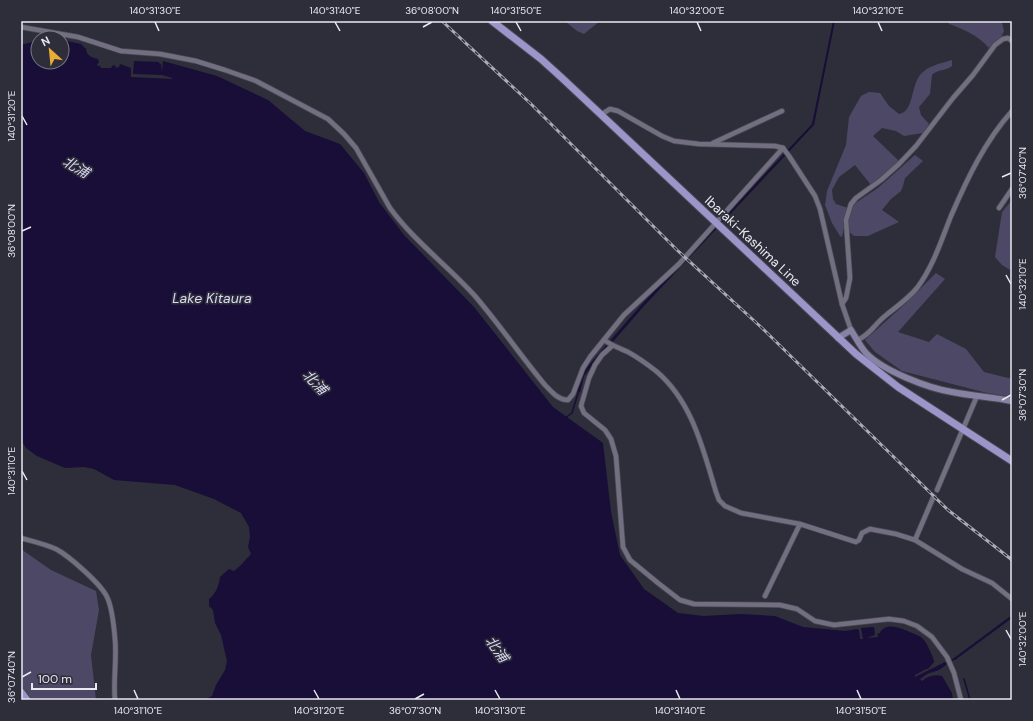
<svg xmlns="http://www.w3.org/2000/svg" width="1033" height="721" viewBox="0 0 1033 721" font-family="'DM Sans','Noto Sans JP',sans-serif">
<rect width="100%" height="100%" fill="#2e2d3a"/>
<!-- green -->
<g fill="#4c4866">
<path d="M565 21H600L584 34 577 31Z"/>
<path d="M948 21H999L1002 23 1004 31 1001 37 989 48C979 36 964 29 949 24Z"/>
<path d="M952 60V66C946 71 938 69 932 75L930 94 919 107 921 115 929 124 923 133 904 136 896 131 882 128 873 136 899 161 871 185 855 165 839 177 832 190 833 199 836 204 848 208 842 237 840 236 832 223 825 205 827 191 846 145 849 117 861 96 869 92 880 93 889 106 899 114C915 112 910 82 923 72 931 65 942 63 952 60Z"/>
<path d="M915 155 923 161 905 178 903 186 901 191 891 199 882 210 899 222 868 236H854L847 230V218L854 204 878 188Z"/>
<path d="M1012 200V271L1002 265 995 257 1002 212Z"/>
<path d="M936 273 945 279 898 332 929 342 937 334 966 349 984 372 1012 379V397L987 393 902 371 875 352 865 340 905 304Z"/>
<path d="M21 549 51 570 96 591 99 610 91 655 96 700H21Z"/>
</g>
<!-- water -->
<g fill="#180e37">
<path d="M833 21H835L814 125 644 306 591 367 584 376 580 392 577 391 582 375 589 365 642 304 812 124Z"/>
<path d="M35 39H38V62H62V40L81 44 86 49C86 55 92 58 98 59L99 63 97 64 98 66H100L101 68H111L113 65 116 66 115 68 119 67 120 64 131 68V77L172 79V78L162 75 133 74 134 61 159 62V63L161 64 162 72 163 61 217 76 268 100 305 131 340 144 364 173 379 202 404 235 474 307 553 407 603 443 611 512 620 555 644 589 678 613 704 616 741 614 775 616 803 627 845 631 857 629 859 630 860 639H863L861 628 874 627 875 635 867 638 878 637 877 633 879 634C886 619 905 630 917 635 920 637 920 636 922 638 926 641 934 658 934 662L928 669H926L915 675V677L945 662 946 665 939 670 927 674 920 679 922 681C928 676 934 674 942 676L952 693 953 700H204L212 696 216 685 225 670 227 661 221 635 215 623 213 610 209 606V599C216 594 219 585 220 577L229 569 234 571 241 565 251 554 248 547 250 537 249 527 241 513 214 499 175 485 114 480 94 469 84 467 65 468 37 456 26 448 21 440V45L32 42Z"/>
<path d="M1012 615V618L955 660 954 658Z"/>
</g>
<g fill="none" stroke-linecap="round" stroke-linejoin="round">
<!-- stream -->
<g stroke="#180e37" stroke-width="1.5">
<path d="M565 418 572 413 579 390"/>
<path d="M945 664 956 658"/>
<path d="M964 679 970 700"/>
</g>
<!-- street-tunnel -->
<path stroke="#4a4956" stroke-width="4.5" stroke-dasharray="4.5 2" stroke-linecap="butt" d="M933 498 937 490"/>
<!-- street casing -->
<g stroke="#4a4853" stroke-width="6">
<g id="street">
<path d="M21 27 78 37 121 51 160 54 196 61 225 70 256 81 328 119 344 134 356 148 390 208C414 241 448 266 475 296 499 324 521 356 545 385 552 392 558 400 568 400L573 394 583 368 590 357 624 315 679 264 783 148"/>
<path d="M602 114 610 109 618 111 662 136 674 141 699 144 775 146 783 148 789 156 815 196 820 209 842 304 851 330"/>
<path d="M713 143 782 111"/>
<path d="M999 208 1012 189"/>
<path d="M842 304 846 298 850 278 846 220 851 204 856 198 881 180 899 164 916 146 953 98 973 75 995 45 1003 39 1008 38 1012 41"/>
<path d="M604 340C611 345 619 348 628 352 637 357 647 364 656 371 692 401 703 449 716 492L719 500 725 506 741 513 800 524 856 542 859 540 862 533 870 529 896 534 915 540 962 569 992 583 1012 599"/>
<path d="M857 340C869 336 875 324 885 316 896 307 908 299 917 288 933 267 941 241 951 216 967 179 985 141 1012 111"/>
<path d="M612 346 602 355 595 365 589 378 581 406 584 413 605 430 611 439 616 456 623 547 630 560 658 583 680 600 694 604 780 605 797 609 815 621 834 625 889 619 904 621 917 626 932 637 947 657 954 673 961 700"/>
<path d="M937 490 977 396"/>
<path d="M21 538C32 541 45 544 56 549 69 556 101 584 107 597 112 607 114 627 115 639 117 659 113 680 115 700"/>
<path d="M915 540 933 498"/>
<path d="M765 596 800 524"/>
</g>
</g>
<!-- secondary casing -->
<g stroke="#4a4853" stroke-width="8">
<path id="secondary" d="M838 338 851 330C856 338 860 346 866 353 883 371 928 388 952 392 972 396 992 397 1012 401"/>
</g>
<!-- primary casing -->
<g stroke="#4a4853" stroke-width="9">
<g id="primary">
<path d="M492 21 541 59 562 78 856 354 898 387 1012 461"/>
<path d="M21 692 27 700"/>
</g>
</g>
<!-- street -->
<use href="#street" stroke="#727080" stroke-width="4.5"/>
<!-- secondary -->
<use href="#secondary" stroke="#8782a4" stroke-width="6"/>
<!-- primary -->
<use href="#primary" stroke="#9b95c9" stroke-width="7"/>
<!-- rail casing -->
<g stroke="#abaab5" stroke-width="3">
<path id="rail" d="M442 21 530 103 677 250 762 328 948 510 1012 560"/>
</g>
<!-- rail -->
<use href="#rail" stroke="#2e2d3a" stroke-width="1.5" stroke-dasharray="4.5" stroke-linecap="butt"/>
</g>
<!-- ticks -->
<path fill="none" stroke="#eae9f2" stroke-width="1.5" d="M155 22 159 31M335 22 340 31M516 22 521 31M697 22 701 31M878 22 882 31M423 27 432 22M22 116 27 125M1002 177 1011 173M22 231 31 227M1006 275 1011 284M1002 400 1011 395M22 471 27 480M1006 630 1011 639M22 677 31 672M134 690 138 699M314 690 319 699M495 690 500 699M676 690 680 699M857 690 861 699M415 699 424 694"/>
<g text-anchor="middle" dominant-baseline="central" stroke-width="3.5" stroke-linejoin="round" paint-order="stroke">
<!-- street labels -->
<g font-size="13" fill="#eae9f2" stroke="#2e2d3a">
<text transform="translate(753 241) rotate(43)">Ibaraki-Kashima Line</text>
</g>
<!-- water labels -->
<g font-size="14" font-style="italic" fill="#dbd8f7" stroke="#2e2d3a">
<text transform="translate(76 167) rotate(30)">北浦</text>
<text x="212" y="298">Lake Kitaura</text>
<text transform="translate(315 382) rotate(46)">北浦</text>
<text transform="translate(497 649) rotate(54)">北浦</text>
</g>
</g>
<!-- border -->
<rect width="1033" height="721" fill="none" stroke="#2e2d3a" stroke-width="44"/>
<!-- north arrow -->
<g transform="translate(50 50) rotate(333)"><circle r="19" fill="#2e2d3a" stroke="#797884"/>
<path d="M0-3L7 15L0 10L-7 15Z" fill="#e8ac37"/>
<text y="-6" font-size="11" font-weight="bold" text-anchor="middle" fill="#eae9f2">N</text>
</g>
<!-- scale -->
<path d="M32 683v6h64v-6" fill="none" stroke="#eae9f2" stroke-width="2"/>
<text x="38" y="683" font-size="12" fill="#eae9f2" stroke="#2e2d3a" stroke-width="3" paint-order="stroke">100 m</text>
<rect x="22" y="22" width="989" height="677" fill="none" stroke="#eae9f2" stroke-width="1.5"/>
<g font-size="10" text-anchor="middle" fill="#eae9f2">
<text x="155" y="14">140°31'30"E</text>
<text x="335" y="14">140°31'40"E</text>
<text x="432" y="14">36°08'00"N</text>
<text x="516" y="14">140°31'50"E</text>
<text x="697" y="14">140°32'00"E</text>
<text x="878" y="14">140°32'10"E</text>
<text transform="translate(11 116) rotate(-90)" y="4">140°31'20"E</text>
<text transform="translate(1022 173) rotate(-90)" y="4">36°07'40"N</text>
<text transform="translate(11 231) rotate(-90)" y="4">36°08'00"N</text>
<text transform="translate(1022 284) rotate(-90)" y="4">140°32'10"E</text>
<text transform="translate(1022 395) rotate(-90)" y="4">36°07'30"N</text>
<text transform="translate(11 471) rotate(-90)" y="4">140°31'10"E</text>
<text transform="translate(1022 639) rotate(-90)" y="4">140°32'00"E</text>
<text transform="translate(11 677) rotate(-90)" y="4">36°07'40"N</text>
<text x="138" y="714">140°31'10"E</text>
<text x="319" y="714">140°31'20"E</text>
<text x="415" y="714">36°07'30"N</text>
<text x="500" y="714">140°31'30"E</text>
<text x="680" y="714">140°31'40"E</text>
<text x="861" y="714">140°31'50"E</text>
</g>
</svg>
